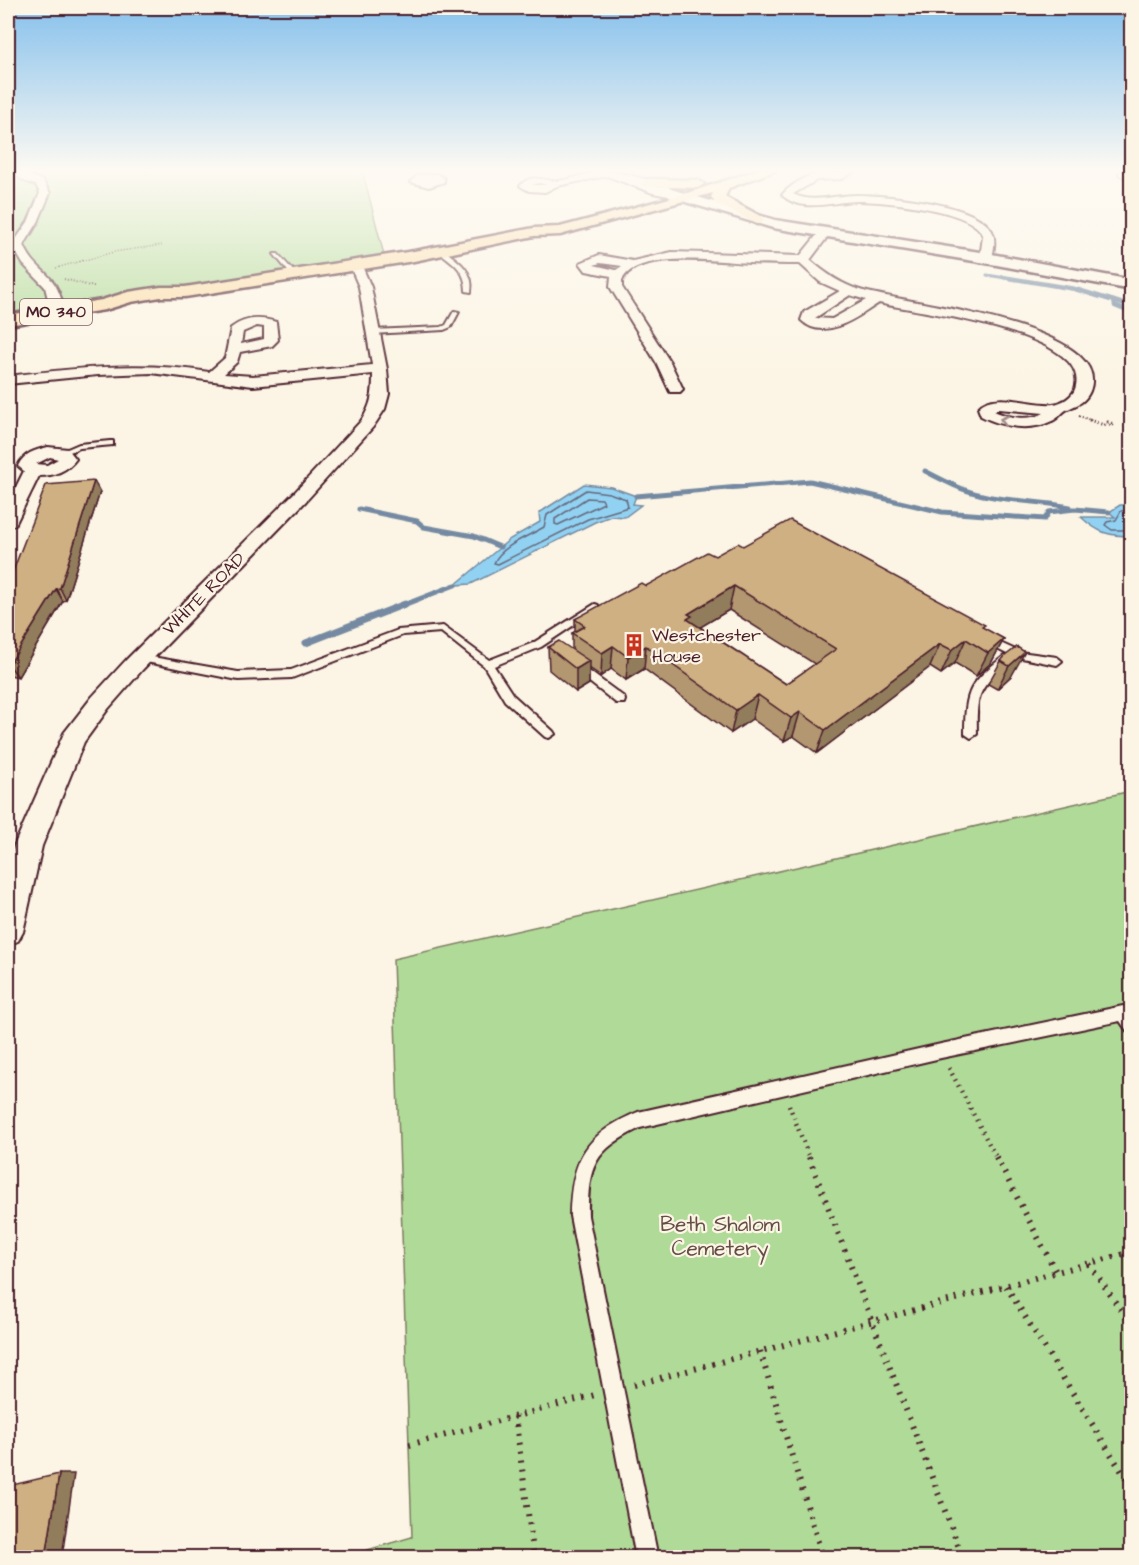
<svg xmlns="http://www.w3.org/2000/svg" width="1139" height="1565" viewBox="0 0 1139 1565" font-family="'Architects Daughter',sans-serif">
<rect width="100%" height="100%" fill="#fcf5e5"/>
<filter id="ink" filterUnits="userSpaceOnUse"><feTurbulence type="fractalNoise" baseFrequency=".0167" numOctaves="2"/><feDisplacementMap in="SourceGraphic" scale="12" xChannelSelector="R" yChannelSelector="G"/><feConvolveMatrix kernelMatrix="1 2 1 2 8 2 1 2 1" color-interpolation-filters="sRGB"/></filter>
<g filter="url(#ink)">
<!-- green -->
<g fill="#b0da98" stroke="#7d7c62" stroke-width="1.5">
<path d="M8 169H362L384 255 8 313Z"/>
<path d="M1131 791V1557L340 1558 412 1537 393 959Z"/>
</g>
<!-- water -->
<g fill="#91d2f2" stroke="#758aa2" stroke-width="1.5">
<path d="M584 484 611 487 636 496 633 504 641 505 625 517 611 516 595 522 471 584 455 585 510 539 540 522 539 513Z"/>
<path d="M1120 505H1131V536C1109 536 1098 533 1081 517H1115L1109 512Z"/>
</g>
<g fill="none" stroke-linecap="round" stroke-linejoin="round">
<!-- shore -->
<g stroke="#66677b" stroke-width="1.5">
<path d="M586 490 609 493 626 499 628 507 588 519 498 564 494 563C501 546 529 536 544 527L547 515Z"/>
<path d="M587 498 602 499 604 503 558 525 555 524V519Z"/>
<path d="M1132 510 1121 511 1116 520 1107 522 1105 525 1112 530H1132"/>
</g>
<!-- stream-far3 -->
<path stroke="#758aa2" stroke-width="3" d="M987 275 1012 279"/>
<!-- stream-far2 -->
<g stroke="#758aa2" stroke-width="4.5">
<path d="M1003 277 1075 289 1114 301 1115 306 1132 313"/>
<path d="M1114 301 1132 307"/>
</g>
<!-- stream-far1 -->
<g stroke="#758aa2" stroke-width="5">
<path d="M925 471C939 478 953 486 968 491 1001 502 1037 500 1070 507"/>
<path d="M636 496 810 481 942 512 1045 519 1049 512 1075 509 1109 512"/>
<path d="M359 509 417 521 424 527 474 536 500 547"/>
<path d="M401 606 455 585"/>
</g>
<!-- stream -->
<path stroke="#758aa2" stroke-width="7" d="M306 643 405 604"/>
<!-- lane casing -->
<g stroke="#4a1f2b" stroke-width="4">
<g id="lane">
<path d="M439 250H443C458 260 475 272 471 292L466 291C466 271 454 263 439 252Z"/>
<path d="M274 254H278L296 274V276H292Z"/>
<path d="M454 311 459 312 451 327 444 330 372 334 369 332 372 330 441 327 446 325Z"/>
<path d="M110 441H113V445L80 448 62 455 58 453 79 444Z"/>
<path d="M595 604 598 605V609L541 647 494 666 513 695 553 731 555 734 549 738 545 737 505 701 484 666 441 632 403 635 292 678 238 680 141 661 136 658 141 655 238 672 291 670 398 630 443 626 489 660 533 643Z"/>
<path d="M985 636 1020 652 1057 657 1062 661 1057 665 1012 656V660C979 688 976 691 977 734L971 738 965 734C965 689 970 683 1004 656L1009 655 981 641V637Z"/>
<path d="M578 663 624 697 625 700 624 703H616L574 670 573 667 574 664Z"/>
<path d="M1123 1006C1135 1011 1132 1022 1132 1033L1127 1031 1120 1021 941 1058 640 1128C594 1151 588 1165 588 1216L658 1558H636L570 1216C571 1160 585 1134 638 1112L941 1044Z"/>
</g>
</g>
<!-- street casing -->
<g stroke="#4a1f2b" stroke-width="4">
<g id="street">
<path d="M16 169H26V173L43 181 50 193 38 222 24 245C36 275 58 270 64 312L62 315H52L45 287 23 264 12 245 28 222 40 193 36 185C27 182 16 180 16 169Z"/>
<path d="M589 169C608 169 666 181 679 194L674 197 653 193 607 176 557 186 545 192 529 191 520 186C531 173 543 181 557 181 569 180 583 175 595 172ZM539 183 547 185H532Z"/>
<path d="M846 169H858L842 179 817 180 793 194C812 204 835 195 856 195 886 195 977 203 992 231 996 239 994 249 992 258L986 262 980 258 983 236C975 209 883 201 858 201 834 201 802 214 782 195 788 187 804 177 814 174 826 172 835 176 846 169Z"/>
<path d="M1122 169H1132L1129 173 1132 175V183L1119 174Z"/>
<path d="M437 174 444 178V182L429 187 410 182 418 175Z"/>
<path d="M825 229 831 232 810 260C825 273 840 284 860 290 896 302 1116 324 1090 391 1085 403 1076 405 1066 410 1061 413 1058 419 1052 421 1030 432 1003 427 981 416L978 408C992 390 1033 406 1053 404 1062 403 1072 397 1075 389 1095 331 912 312 879 303 859 316 824 343 801 320L804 312 840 291 820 282 800 264C783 264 766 264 749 263 722 262 635 249 622 281V287L670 362 683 389 680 392H670L656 362 610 287 611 276 586 271 580 263 599 255 633 261 672 252 800 256 821 230ZM600 263 622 266 616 270 594 265ZM850 295 866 300 832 319 815 318ZM998 409 1044 413C1029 421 1010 418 994 411Z"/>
<path d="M356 262 362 266 371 287 387 369 389 394 385 409 373 427 306 501 143 669 108 709 84 742 42 846 23 932 18 941 8 945V874L14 846 64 733 92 697 127 659 294 493 361 421C372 405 373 393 373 374L253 386 151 373 98 375 8 384V376C76 368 141 361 209 372L225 358 231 328C245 317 260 317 276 322L278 340 272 346 240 352 237 362 224 374 253 376 372 365 359 287 350 266ZM257 326 264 327V339L241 344 243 332Z"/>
<path d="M48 447 68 449 76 459C67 471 54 476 39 476L17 521 15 525 8 526V503L24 471 18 466C24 453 35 450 48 447ZM50 457 58 459 47 465 36 464Z"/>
</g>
</g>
<!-- secondary casing -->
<g stroke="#4a1f2b" stroke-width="5">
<path id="secondary" d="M674 190 775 220 986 253 1132 280V290L986 263 773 228 669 197 667 194 669 191Z"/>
</g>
<!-- primary casing -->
<g stroke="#4a1f2b" stroke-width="5">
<g id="primary">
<path d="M761 169H779L729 188 725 197 762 217 764 220 762 223 757 224 715 203 711 197 713 193 560 235 534 236 414 261 185 297H161L131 302 105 310 8 325V315L102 300 128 292 161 287H185L414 251 534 228 560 227 681 195Z"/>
<path d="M647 179 698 180 704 184 698 188 642 186 641 183Z"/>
</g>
</g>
<!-- path-far4 -->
<g stroke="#4a1f2b" stroke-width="1.5" stroke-dasharray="1 2" stroke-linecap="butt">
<path d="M146 171H152"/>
<path d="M56 268 114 252 162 245"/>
</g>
<!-- path-far3 -->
<g stroke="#4a1f2b" stroke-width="2" stroke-dasharray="1 2" stroke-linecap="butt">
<path d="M64 279 94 287"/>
<path d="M1079 416 1093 421"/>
</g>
<!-- path-far2 -->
<path stroke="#4a1f2b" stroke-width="3" stroke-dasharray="1 3" stroke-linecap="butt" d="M1089 420 1104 425 1108 422 1114 424 1112 426 1106 424"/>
<!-- path-far1 -->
<g stroke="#4a1f2b" stroke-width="4.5" stroke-dasharray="1.5 5" stroke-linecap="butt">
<path d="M949 1068 997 1159"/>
<path d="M789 1105 810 1159"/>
</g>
<!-- path -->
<g stroke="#4a1f2b" stroke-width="6" stroke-dasharray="2 7" stroke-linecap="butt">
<path d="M809 1157 963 1558"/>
<path d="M996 1157 1056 1272"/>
<path d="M1089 1264 1132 1326"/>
<path d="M1006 1286 1132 1488"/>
<path d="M760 1351 823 1558"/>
<path d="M634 1385 1132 1252"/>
<path d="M515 1416 534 1558"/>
<path d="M409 1445 595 1395"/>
</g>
<!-- lane -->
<use href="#lane" fill="#fcf5e5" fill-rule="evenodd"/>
<!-- street -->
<use href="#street" fill="#fcf5e5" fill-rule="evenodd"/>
<!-- secondary -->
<use href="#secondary" fill="#fcf5e5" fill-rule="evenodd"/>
<!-- primary -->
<use href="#primary" fill="#faddab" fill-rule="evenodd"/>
</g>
<!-- wall -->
<g fill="#b29771" stroke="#4a1f2b" stroke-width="1.5" fill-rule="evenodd">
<path d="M100 492 66 600 63 601 18 677 10 675 8 677V584Z"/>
<path d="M743 546 983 628 1004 639 991 663 976 676 955 663 941 674 930 667 817 753 793 736 784 741 752 719 731 733 644 669 626 680 611 669 601 676 589 668V684L576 692 549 670 548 647 572 650V633L575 632V619L646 586 715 556ZM729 610 815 664 786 684 700 627Z"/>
<path d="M1017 647 1012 675 997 689 988 684 1001 661Z"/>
</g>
<!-- shaded-wall -->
<g fill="#917b5c" stroke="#4a1f2b" stroke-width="1.5">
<path d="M94 481 100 492 66 600 60 588Z"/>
<path d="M734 586 729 610 689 634 688 614Z"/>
<path d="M56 589 63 601 18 677 9 665Z"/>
<path d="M966 639 955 663 941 674 952 650Z"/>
<path d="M1004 639 991 663 976 676 988 653Z"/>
<path d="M940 644 930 667 817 753 825 730Z"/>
<path d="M613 646 611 669 601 676 602 653Z"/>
<path d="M646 646 644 669 626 680 628 657Z"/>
<path d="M1025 652 1012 675 997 689 1009 666Z"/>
<path d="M589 661V684L576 692V669Z"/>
<path d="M758 695 752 719 731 733 736 710Z"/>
<path d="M800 712 793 736 784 741 791 718Z"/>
<path d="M59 1474H74L62 1557H46Z"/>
</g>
<!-- building -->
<g fill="#cfb083" stroke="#4a1f2b" stroke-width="1.5" fill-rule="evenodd">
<path d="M94 481 60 588 56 589 9 665 8 664V584L46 485Z"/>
<path d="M790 520 985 625 982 627 1004 639 988 653 966 639 952 650 940 644 825 730 800 712 791 718 758 695 736 710 646 646 628 657 613 646 602 653 572 633 585 626 575 619 641 583 646 586 707 552 715 556 738 543 743 546ZM734 586 836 649 786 684 687 619 692 616 688 614Z"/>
<path d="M559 641 589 661 576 669 548 647Z"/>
<path d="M1017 647 1025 652 1009 666 1001 661 1005 656Z"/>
<path d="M59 1474 46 1557H8V1486Z"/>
</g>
<!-- one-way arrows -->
<defs><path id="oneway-chevron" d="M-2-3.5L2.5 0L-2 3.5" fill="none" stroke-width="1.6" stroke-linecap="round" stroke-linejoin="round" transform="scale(1.5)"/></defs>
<use stroke="#a38a88" href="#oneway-chevron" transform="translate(1004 420) rotate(-165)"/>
</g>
<!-- sky -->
<linearGradient id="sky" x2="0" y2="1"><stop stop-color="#85c0ec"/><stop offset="0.44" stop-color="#fefaf3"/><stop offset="1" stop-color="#fefaf3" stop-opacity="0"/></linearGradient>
<rect width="1139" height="388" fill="url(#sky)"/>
<!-- icons -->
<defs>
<g id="building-bare" transform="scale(1.8)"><path d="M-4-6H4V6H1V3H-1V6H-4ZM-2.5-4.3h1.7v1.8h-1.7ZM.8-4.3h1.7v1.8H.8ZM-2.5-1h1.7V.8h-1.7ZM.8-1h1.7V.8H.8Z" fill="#c8321e" stroke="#fcf5e5" stroke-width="2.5" paint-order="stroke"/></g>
</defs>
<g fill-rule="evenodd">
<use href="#building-bare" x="634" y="645"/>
</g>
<g text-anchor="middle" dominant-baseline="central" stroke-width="4.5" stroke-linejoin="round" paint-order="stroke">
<!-- shield labels -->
<rect fill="#fcf5e5" stroke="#7f5f63" stroke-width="1.5" x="20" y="299" width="72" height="26" rx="4.5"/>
<g font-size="16" font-weight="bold" fill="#4a1f2b">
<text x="56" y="312">MO 340</text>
</g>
<!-- street labels -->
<g font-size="18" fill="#4a1f2b" stroke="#fcf5e5">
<text transform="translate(204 594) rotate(-45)">WHITE ROAD</text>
</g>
<!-- poi labels -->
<g font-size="18" fill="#4a1f2b" stroke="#fcf5e5" text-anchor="start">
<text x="652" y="635">Westchester<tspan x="652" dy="21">House</tspan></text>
</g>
<!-- near-park labels -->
<g font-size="21" fill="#644e46" stroke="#fcf5e5">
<text x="720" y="1224">Beth Shalom<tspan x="720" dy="24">Cemetery</tspan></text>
</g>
</g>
<!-- margin -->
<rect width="1139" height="1565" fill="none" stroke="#fcf5e5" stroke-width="30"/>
<rect x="15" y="15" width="1109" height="1535" fill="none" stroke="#4a1f2b" stroke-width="2" filter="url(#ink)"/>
</svg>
